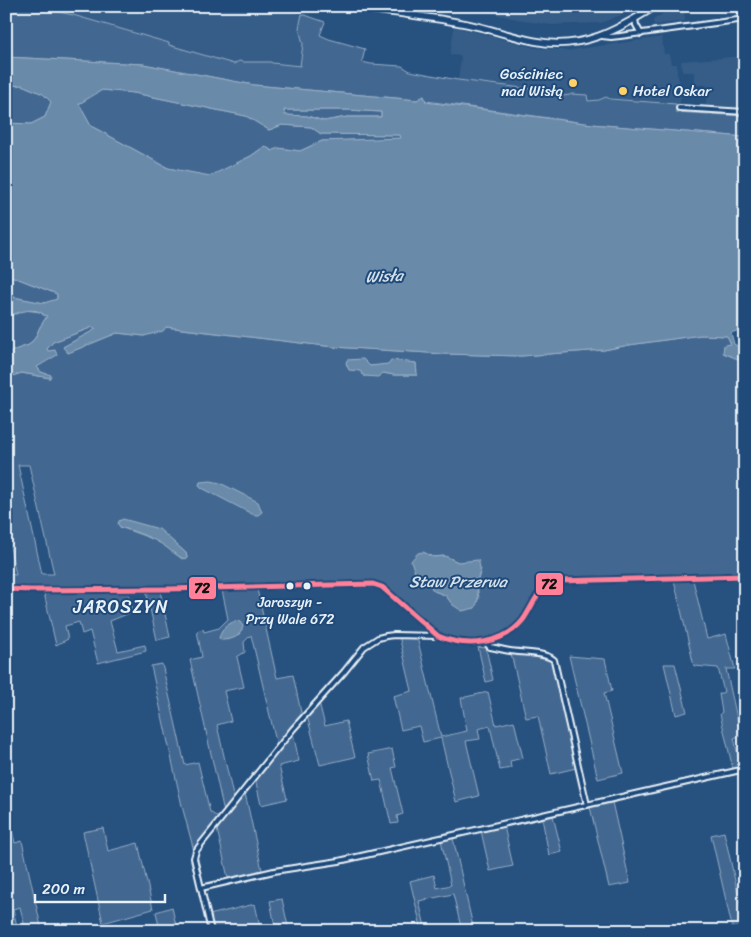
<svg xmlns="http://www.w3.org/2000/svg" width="751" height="937" viewBox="0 0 751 937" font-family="Sriracha,sans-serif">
<rect width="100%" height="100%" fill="#27517f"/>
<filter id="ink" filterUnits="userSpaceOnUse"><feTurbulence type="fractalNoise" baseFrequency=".02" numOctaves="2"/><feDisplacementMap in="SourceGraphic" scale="10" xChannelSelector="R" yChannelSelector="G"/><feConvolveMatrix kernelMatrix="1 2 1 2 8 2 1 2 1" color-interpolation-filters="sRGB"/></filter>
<g filter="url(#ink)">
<!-- built -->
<g fill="#355d88">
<path d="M31 6H288V11L302 14 299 28 303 44 300 66 272 63 271 62H243L239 61 234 64 168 45 169 43 73 15Z"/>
<path d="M412 6H638L628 12 601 23 551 25 525 21 464 7 463 11Z"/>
<path d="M675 6H684L685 21 654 25 653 20Z"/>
<path d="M454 27 464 29 536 48 563 50 564 51 662 37 664 54H669L671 64H677V73L681 87 680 103 678 104H676L610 99 606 97 599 100 588 101 570 95 563 96 562 93 458 80 461 56 450 55Z"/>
<path d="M745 56V109L706 105 707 85H694V72H682L681 61Z"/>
</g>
<!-- green -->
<g fill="#436891" stroke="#96acc4" fill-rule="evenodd">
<path d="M6 6H31L73 15 169 43V45L234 64 239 61 243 62H271L272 63 300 66 303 44 299 28 302 14 325 22 320 35 329 39 365 49 362 62 371 64 402 66 410 71 458 80 563 93V96L570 95 571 94 587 95 588 101 599 100 606 97 610 99 676 104V112L745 116V137L592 124 426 101 424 96 417 100 254 85 143 64 6 57V33L10 32 11 29H6Z"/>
<path d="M22 85 43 94 51 102 45 117 31 124H7L6 86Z"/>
<path d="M102 90 134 93 246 116 269 130 282 125 311 127 321 134 401 135 402 139 322 141 300 151 278 148 272 151 265 146 251 156 210 177 168 168 91 126 78 104Z"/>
<path d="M284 110H348L381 112V117H347L324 121 307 116 285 115Z"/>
<path d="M6 274 57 294V300L44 303 13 297 6 300Z"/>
<path d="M24 310 40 312 43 315 47 316 40 327 35 338 29 345 6 353V316L20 313Z"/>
<path d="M93 327 97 329 63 347 68 353 117 333 144 336 165 327 334 347 444 354 521 356 604 350 629 345 701 335 728 336 731 344 745 362V574L557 579C554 580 550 581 547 583 534 592 528 609 519 620 500 642 465 645 440 635L383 585 377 582 370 581 176 587 31 588 6 587V574L16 575 6 529V378L21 373 50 378 41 372 37 367 48 351 47 349 53 342ZM416 363 417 375H394L383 373 364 376 360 371 370 366ZM18 465H29L54 574H42ZM120 527 159 530 186 553 187 557 182 559 167 547 155 540ZM423 552 433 557 445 556 458 562 481 569 477 584 479 599 453 605 445 595 434 591 427 582 416 575Z"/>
<path d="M674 580H693L707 639 726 634 735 669H726L741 736 734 738 741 768 733 769 720 714 722 712 719 694 724 692 718 668 694 666Z"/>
<path d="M257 589 277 678 293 675 302 717 277 746 251 635 244 642 245 652 237 657 244 687 224 691 231 721 217 725 234 800 224 812 190 660 202 657 197 631 203 629 204 632 219 628 228 619 222 590Z"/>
<path d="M128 591 132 612 110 621 118 651 145 645 146 651 98 663 90 631 82 634 79 622 65 626 68 639 56 645 44 593Z"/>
<path d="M146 591H160L170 637 157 640Z"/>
<path d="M399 636 417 637 441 737 467 731 461 698 488 692 496 725 514 721 523 758 510 761 511 768 500 770 490 726 478 729 480 739 466 741 479 796 456 802 441 738 423 742 419 726 401 730 393 696 412 691Z"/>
<path d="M478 647 486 648 493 680 486 682Z"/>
<path d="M511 653 548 658 554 664 576 768 551 774 538 716 526 718Z"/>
<path d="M569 656 605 659 612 691 604 693 623 773 598 779Z"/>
<path d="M162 664 185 765 198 762 210 812 220 819 194 851 182 806 151 666Z"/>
<path d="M664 664H675L687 712 676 715Z"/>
<path d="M319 702 325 726 346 721 355 757 320 765 307 716Z"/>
<path d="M293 733 299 761 279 766 287 799 261 805 255 778Z"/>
<path d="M392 749 396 767 392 768 403 814 397 816 398 823 391 824 381 780 374 781 368 754Z"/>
<path d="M245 793 262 870 228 878 217 829Z"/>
<path d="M612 802 630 883 609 887 590 807Z"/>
<path d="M553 816 562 852 549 855 542 818Z"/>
<path d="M10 822 15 843 22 841 42 931H26L20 907 13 909 18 931H6V823Z"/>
<path d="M504 826 513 866 490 871 481 831Z"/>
<path d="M103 828 108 851 138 843 153 909 103 923 83 832Z"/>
<path d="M724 832 745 925V931H733L711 835Z"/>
<path d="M453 838 474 931H462L453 894 419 901 426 931H422L410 881 434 875 437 888 451 885 441 840Z"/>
<path d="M282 899 289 931H276L270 901Z"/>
<path d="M255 904 261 931H213L209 915Z"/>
<path d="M172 907 177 931H160L156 912Z"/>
</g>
<!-- water -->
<g fill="#6b8aaa" stroke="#9db3c9" fill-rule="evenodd">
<path d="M6 57 143 64 254 85 417 100 424 96 426 102 592 124 745 137V328L731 333 734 344 745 350V362L723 353 724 345 731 344 727 336 701 335 629 345 604 350 521 356 444 354 334 347 166 327 163 331 144 336 117 333 68 353 63 347 96 329 93 327 53 342 47 349 48 351 55 350 57 355 37 367 41 372 51 375 50 378 22 373 6 378V353L29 345 35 338 40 327 47 316C44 315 42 313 40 312 30 307 16 314 6 316V300L13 297 44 303 57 299V294L6 274V123L31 124 45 117 51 102 43 94 22 85 6 86ZM102 90 134 93 246 116 269 130 282 125 311 127 321 134 400 135 401 138 322 141 300 151 278 148 272 151 265 146 251 156 210 176 168 168 91 126 79 104ZM284 110H348L381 112V117H347L324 121 307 116 285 115Z"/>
<path d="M363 359 370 366 388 364 391 360 416 363 417 375H394L383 373 378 377 364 376 360 371 349 370 346 363 347 360Z"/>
<path d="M211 481 220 483 258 502 262 512 258 515H254L202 488 199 485 200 482Z"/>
<path d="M123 519 159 529 186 553 187 557 185 559C177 557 166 546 158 542 146 535 133 531 120 527L118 524 119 521Z"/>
<path d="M423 552 433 557 445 556 458 562 478 560C483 574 478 571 477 584 476 596 481 595 475 608L462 611 453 605 445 595 434 591 427 582 416 575 411 561 418 553Z"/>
<path d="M236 621 240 622 243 626C241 637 232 640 221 640L219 638C222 629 227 624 236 621Z"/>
</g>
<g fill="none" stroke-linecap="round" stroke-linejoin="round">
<!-- minor casing -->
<g stroke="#e8f1f8" stroke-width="8">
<g id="minor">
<path d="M740 6 741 20"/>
<path d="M635 19 636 25 641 34"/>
<path d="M602 36 611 37 620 36 745 19"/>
<path d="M679 108 745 112"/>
<path d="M6 589 31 590 167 589 373 584 382 587 438 636C466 648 503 645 523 620 531 609 536 593 548 585 551 583 555 582 558 581L745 576"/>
<path d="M487 641 488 645 490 647C497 648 503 650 510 651 522 653 545 652 554 660L587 805"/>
<path d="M201 888 274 871 339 861 745 769"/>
<path d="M211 931 194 858 196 851 201 844 293 729 344 672 364 647 378 638 386 636 394 635 438 636"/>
</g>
</g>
<!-- secondary casing -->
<g stroke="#e8f1f8" stroke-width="9">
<path id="secondary" d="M343 6C380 11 419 15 456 22 483 26 508 36 534 41 582 51 617 30 656 6"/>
</g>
<!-- minor -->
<use href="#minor" stroke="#1f4a7a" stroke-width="4"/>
<!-- secondary -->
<use href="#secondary" stroke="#1f4a7a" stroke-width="5.5"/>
<!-- bus-1 casing -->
<g stroke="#1f4a7a" stroke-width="9">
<path id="bus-1" d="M6 589 31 590 167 589 373 584 382 587 438 636C466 648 503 645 523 620 531 609 536 593 548 585 551 583 555 582 558 581L745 576"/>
</g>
<!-- bus-1 -->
<use href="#bus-1" stroke="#ff8098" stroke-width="5"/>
</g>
</g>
<!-- markers -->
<g fill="#ffd166" stroke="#1f4a7a" stroke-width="2">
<circle cx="573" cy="83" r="5"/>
<circle cx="623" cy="91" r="5"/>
</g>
<g fill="#e8f1f8" stroke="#1f4a7a" stroke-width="2">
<circle cx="290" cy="586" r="4.5"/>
<circle cx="307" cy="586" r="4.5"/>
</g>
<g text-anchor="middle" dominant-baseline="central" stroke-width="4" stroke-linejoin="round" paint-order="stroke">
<!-- bus labels -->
<g font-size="14" fill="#e8f1f8" stroke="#1f4a7a">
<text x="290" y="602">Jaroszyn -<tspan x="290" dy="17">Przy Wale 672</tspan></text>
</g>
<!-- poi labels -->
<g font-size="15" fill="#e8f1f8" stroke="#1f4a7a" text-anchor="end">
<text x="563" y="74">Gościniec<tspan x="563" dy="17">nad Wisłą</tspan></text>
<text x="633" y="91" text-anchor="start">Hotel Oskar</text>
</g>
<!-- water labels -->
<g font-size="16" font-style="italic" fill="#d5e2ec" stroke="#1f4a7a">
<text transform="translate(384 276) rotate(-3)">Wisła</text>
<text x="458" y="581">Staw Przerwa</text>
</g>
<!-- quarter labels -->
<g font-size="18" letter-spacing="1" fill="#e8f1f8" stroke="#1f4a7a">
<text x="121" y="607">JAROSZYN</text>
</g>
</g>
<g stroke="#1f4a7a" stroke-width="2">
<rect x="535" y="572" width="29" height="24" rx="5" fill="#ff8098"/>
<rect x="188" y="576" width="29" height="24" rx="5" fill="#ff8098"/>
</g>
<g font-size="14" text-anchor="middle" font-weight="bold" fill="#111">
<text x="549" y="589">72</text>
<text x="202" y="593">72</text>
</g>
<!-- margin -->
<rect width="751" height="937" fill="none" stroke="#1f4a7a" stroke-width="25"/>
<rect x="12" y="12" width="726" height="912" fill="none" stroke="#e8f1f8" stroke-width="2" filter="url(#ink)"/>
<!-- scale -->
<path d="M35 894v8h130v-8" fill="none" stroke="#e8f1f8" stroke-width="2.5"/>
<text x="42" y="894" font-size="15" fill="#e8f1f8" stroke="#1f4a7a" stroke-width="4" paint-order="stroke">200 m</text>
</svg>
